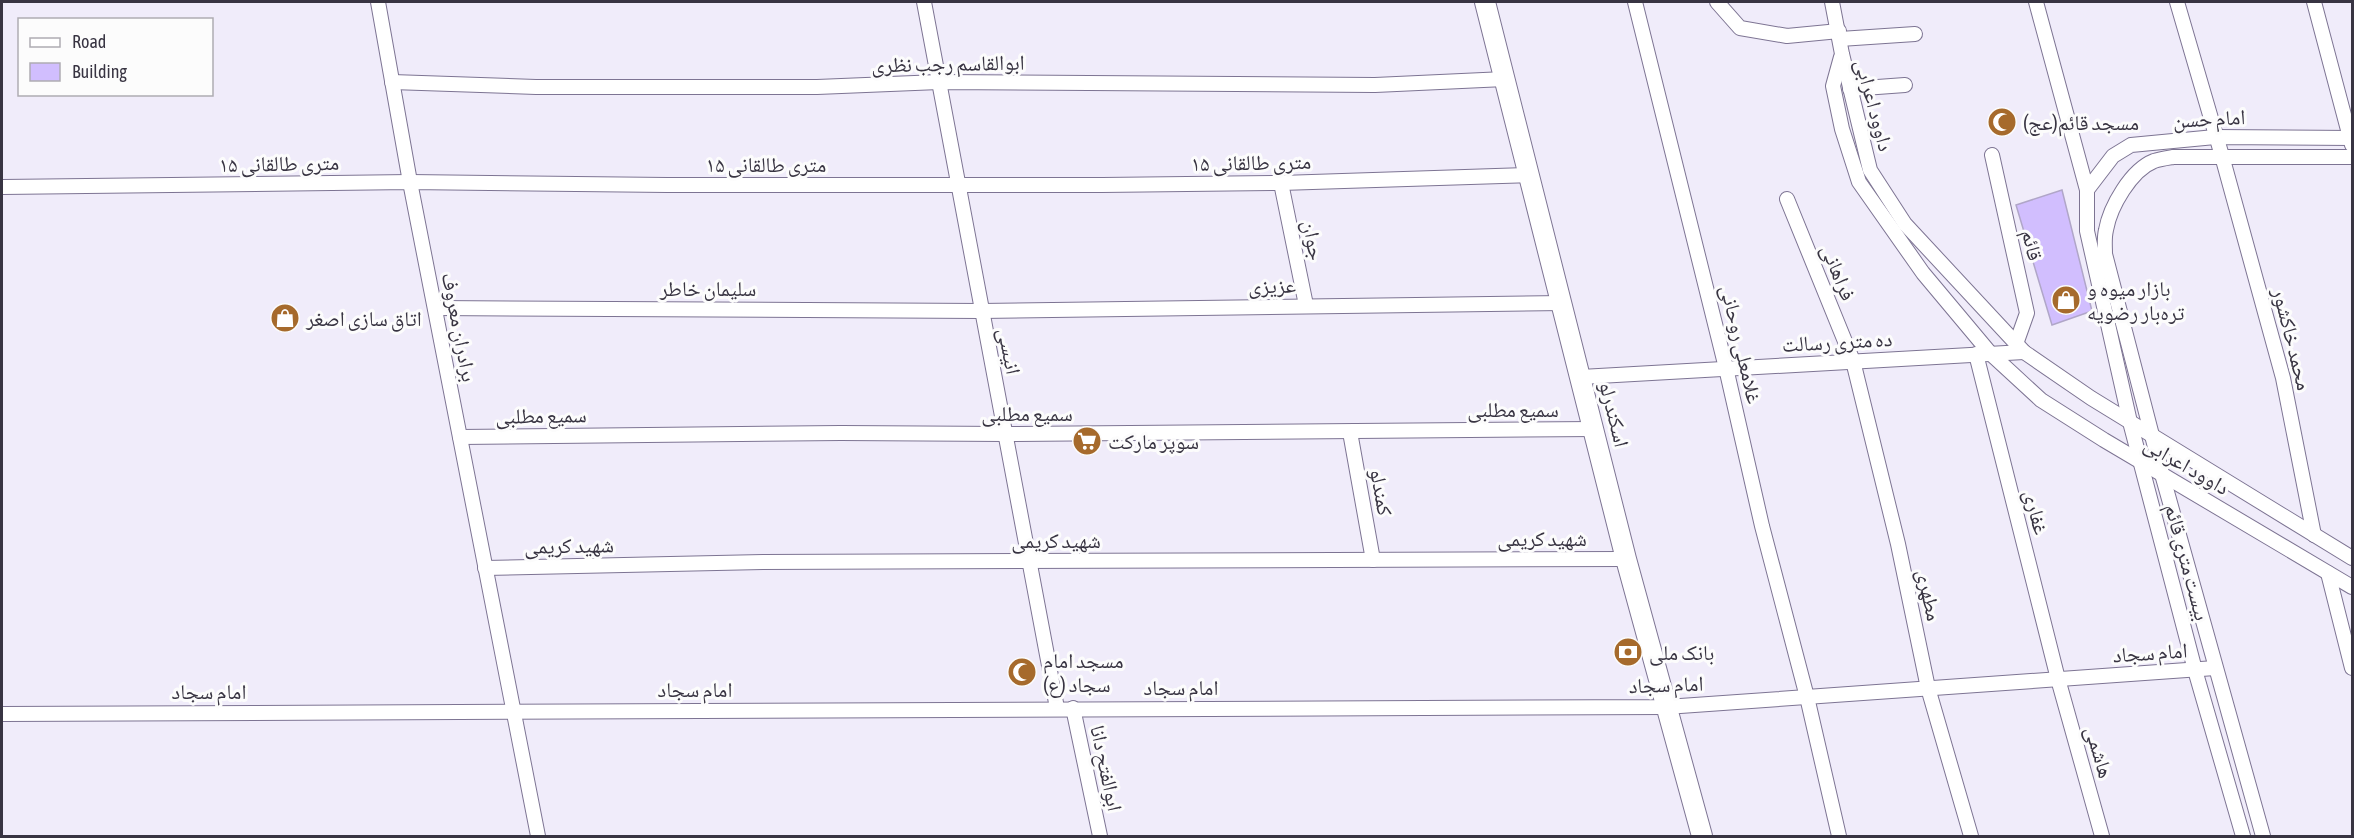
<svg xmlns="http://www.w3.org/2000/svg" width="2354" height="838" viewBox="0 0 2354 838" font-family="'Asap Condensed','Noto Naskh Arabic',sans-serif">
<rect width="100%" height="100%" fill="#f0ecfa"/>
<!-- building -->
<path fill="#d1befe" stroke="#b0a6c8" stroke-width="1.5" d="M2062 190 2092 311 2052 325 2016 205Z"/>
<g fill="none" stroke-linecap="round" stroke-linejoin="round">
<!-- minor casing -->
<g stroke="#7d7493" stroke-width="16">
<g id="minor">
<path d="M378 2 410 182 538 836"/>
<path d="M924 2 1057 708"/>
<path d="M1635 2 1726 368 1762 526 1807 697 1839 836"/>
<path d="M1717 2 1740 28 1787 36 1839 31"/>
<path d="M1832 2 1842 54 1870 170 1905 224 2024 352 2091 398 2352 558"/>
<path d="M2036 2 2087 190V231L2130 422 2195 670 2243 836"/>
<path d="M2177 2 2222 156 2283 378 2314 535"/>
<path d="M2314 2 2352 145"/>
<path d="M1840 39 1915 34"/>
<path d="M1841 57 1833 86 1842 129 1859 182 1923 273 1990 353 2041 400 2104 440 2352 587"/>
<path d="M392 82 536 87H817L939 82 1375 85 1505 79"/>
<path d="M1850 89 1905 85"/>
<path d="M1992 155 2027 313 2016 344"/>
<path d="M1281 183 1306 305"/>
<path d="M2 187 410 182 667 185H1102L1281 183 1530 175"/>
<path d="M2087 190 2113 156 2131 145 2215 137 2352 138"/>
<path d="M1787 199 1853 361 1898 544 1928 688 1971 836"/>
<path d="M435 308 981 311 1563 303"/>
<path d="M1976 354 2058 679 2102 836"/>
<path d="M1581 377 2024 352"/>
<path d="M1350 432 1373 560"/>
<path d="M460 437 841 433 1005 434 1595 429"/>
<path d="M485 568 763 562 1626 559"/>
<path d="M2328 573 2352 668"/>
<path d="M1073 708 1100 836"/>
<path d="M2 714 1666 707 2215 668"/>
<path d="M2263 836 2162 474 2105 254C2105 246 2104 238 2106 230 2110 207 2131 170 2154 161 2160 159 2167 158 2173 157H2352"/>
</g>
</g>
<!-- secondary casing -->
<g stroke="#7d7493" stroke-width="22">
<path id="secondary" d="M1485 2 1626 559 1702 836"/>
</g>
<!-- minor -->
<use href="#minor" stroke="#fff" stroke-width="14"/>
<!-- secondary -->
<use href="#secondary" stroke="#fff" stroke-width="20"/>
</g>
<!-- icons -->
<defs>
<g id="mosque-disc" transform="scale(1.5)"><circle r="9.5" fill="#a66a2c" stroke="#fcfcfc"/><path d="M3.5-4.9A6 6 0 1 0 3.5 4.9A5 5 0 1 1 3.5-4.9Z" fill="#fff"/></g>
<g id="shop-disc" transform="scale(1.5)"><circle r="9.5" fill="#a66a2c" stroke="#fcfcfc"/><path d="M-5-2.5h2.3a2.7 3.5 0 0 1 5.4 0H5L5.5 6h-11ZM-1.5-2.5h3a1.5 2.3 0 0 0-3 0Z" fill="#fff"/></g>
<g id="supermarket-disc" transform="scale(1.5)"><circle r="9.5" fill="#a66a2c" stroke="#fcfcfc"/><path d="M-6-5.5h2.5l.6 2H6L4.5 2H-2.5L-4.4-4H-6ZM-1.5 3.2a1.3 1.3 0 1 0 .1 0ZM3 3.2a1.3 1.3 0 1 0 .1 0Z" fill="#fff"/></g>
<g id="bank-disc" transform="scale(1.5)"><circle r="9.5" fill="#a66a2c" stroke="#fcfcfc"/><path d="M-6-4H6V4H-6ZM0-2.3a2.3 2.3 0 1 0 0 4.6a2.3 2.3 0 1 0 0-4.6Z" fill="#fff"/></g>
</defs>
<g fill-rule="evenodd">
<use href="#mosque-disc" x="2002" y="122"/>
<use href="#shop-disc" x="2066" y="300"/>
<use href="#shop-disc" x="285" y="318"/>
<use href="#supermarket-disc" x="1087" y="441"/>
<use href="#bank-disc" x="1628" y="652"/>
<use href="#mosque-disc" x="1022" y="672"/>
</g>
<g text-anchor="middle" dominant-baseline="central" stroke-width="6" stroke-linejoin="round" paint-order="stroke">
<!-- street labels -->
<g font-size="21" fill="#383442" stroke="#fcfcfc">
<text transform="translate(948 63) rotate(-1)">ابوالقاسم رجب نظری</text>
<text transform="translate(1875 105) rotate(75)">داوود اعرابی</text>
<text transform="translate(2209 118) rotate(-3)">امام حسن</text>
<text transform="translate(1251 162) rotate(-1)">۱۵ متری طالقانی</text>
<text transform="translate(279 163) rotate(-1)">۱۵ متری طالقانی</text>
<text x="766" y="164">۱۵ متری طالقانی</text>
<text transform="translate(1314 240) rotate(79)">جوان</text>
<text transform="translate(2033 245) rotate(77)">قائم</text>
<text transform="translate(1839 272) rotate(68)">فراهانی</text>
<text transform="translate(1272 285) rotate(-1)">عزیزی</text>
<text x="708" y="288">سلیمان خاطر</text>
<text transform="translate(460 327) rotate(79)">برادران معروف</text>
<text transform="translate(2293 339) rotate(76)">محمد خاکشور</text>
<text transform="translate(1837 341) rotate(-3)">ده متری رسالت</text>
<text transform="translate(1742 344) rotate(77)">غلامعلی روحانی</text>
<text transform="translate(1010 351) rotate(79)">انیسی</text>
<text x="1513" y="409">سمیع مطلبی</text>
<text x="1027" y="413">سمیع مطلبی</text>
<text transform="translate(1615 414) rotate(76)">اسکندرلو</text>
<text transform="translate(541 415) rotate(-1)">سمیع مطلبی</text>
<text transform="translate(2187 465) rotate(30)">داوود اعرابی</text>
<text transform="translate(1382 492) rotate(80)">کمندلو</text>
<text transform="translate(2037 512) rotate(76)">غفاری</text>
<text x="1542" y="538">شهید کریمی</text>
<text x="1056" y="540">شهید کریمی</text>
<text transform="translate(569 545) rotate(-1)">شهید کریمی</text>
<text transform="translate(2188 562) rotate(75)">بیست متری قائم</text>
<text transform="translate(1930 595) rotate(78)">مطهری</text>
<text transform="translate(2150 652) rotate(-4)">امام سجاد</text>
<text transform="translate(1666 684) rotate(-2)">امام سجاد</text>
<text x="1181" y="687">امام سجاد</text>
<text x="695" y="689">امام سجاد</text>
<text x="209" y="691">امام سجاد</text>
<text transform="translate(2100 752) rotate(74)">هاشمی</text>
<text transform="translate(1107 768) rotate(78)">ابوالفتح دانا</text>
</g>
<!-- poi labels -->
<g font-size="21" fill="#383442" stroke="#fcfcfc" text-anchor="start">
<text x="2023" y="122">مسجد قائم(عج)</text>
<text x="2087" y="288">بازار میوه و<tspan x="2087" dy="24">تره‌بار رضویه</tspan></text>
<text x="306" y="318">اتاق سازی اصغر</text>
<text x="1108" y="441">سوپر مارکت</text>
<text x="1649" y="652">بانک ملی</text>
<text x="1043" y="660">مسجد امام<tspan x="1043" dy="24">سجاد (ع)</tspan></text>
</g>
</g>
<!-- border -->
<rect width="2354" height="838" fill="none" stroke="#383442" stroke-width="6"/>
<!-- legend -->
<rect x="18" y="18" width="195" height="78" fill="#fcfcfc" stroke="#aeacb2" stroke-width="1.5"/>
<rect x="30" y="38" width="30" height="9" fill="#ffffff" stroke="#aeacb2" stroke-width="1.5"/>
<text x="72" y="48" font-size="18" fill="#383442">Road</text>
<rect x="30" y="63" width="30" height="18" fill="#d1befe" stroke="#aeacb2" stroke-width="1.5"/>
<text x="72" y="78" font-size="18" fill="#383442">Building</text>
</svg>
